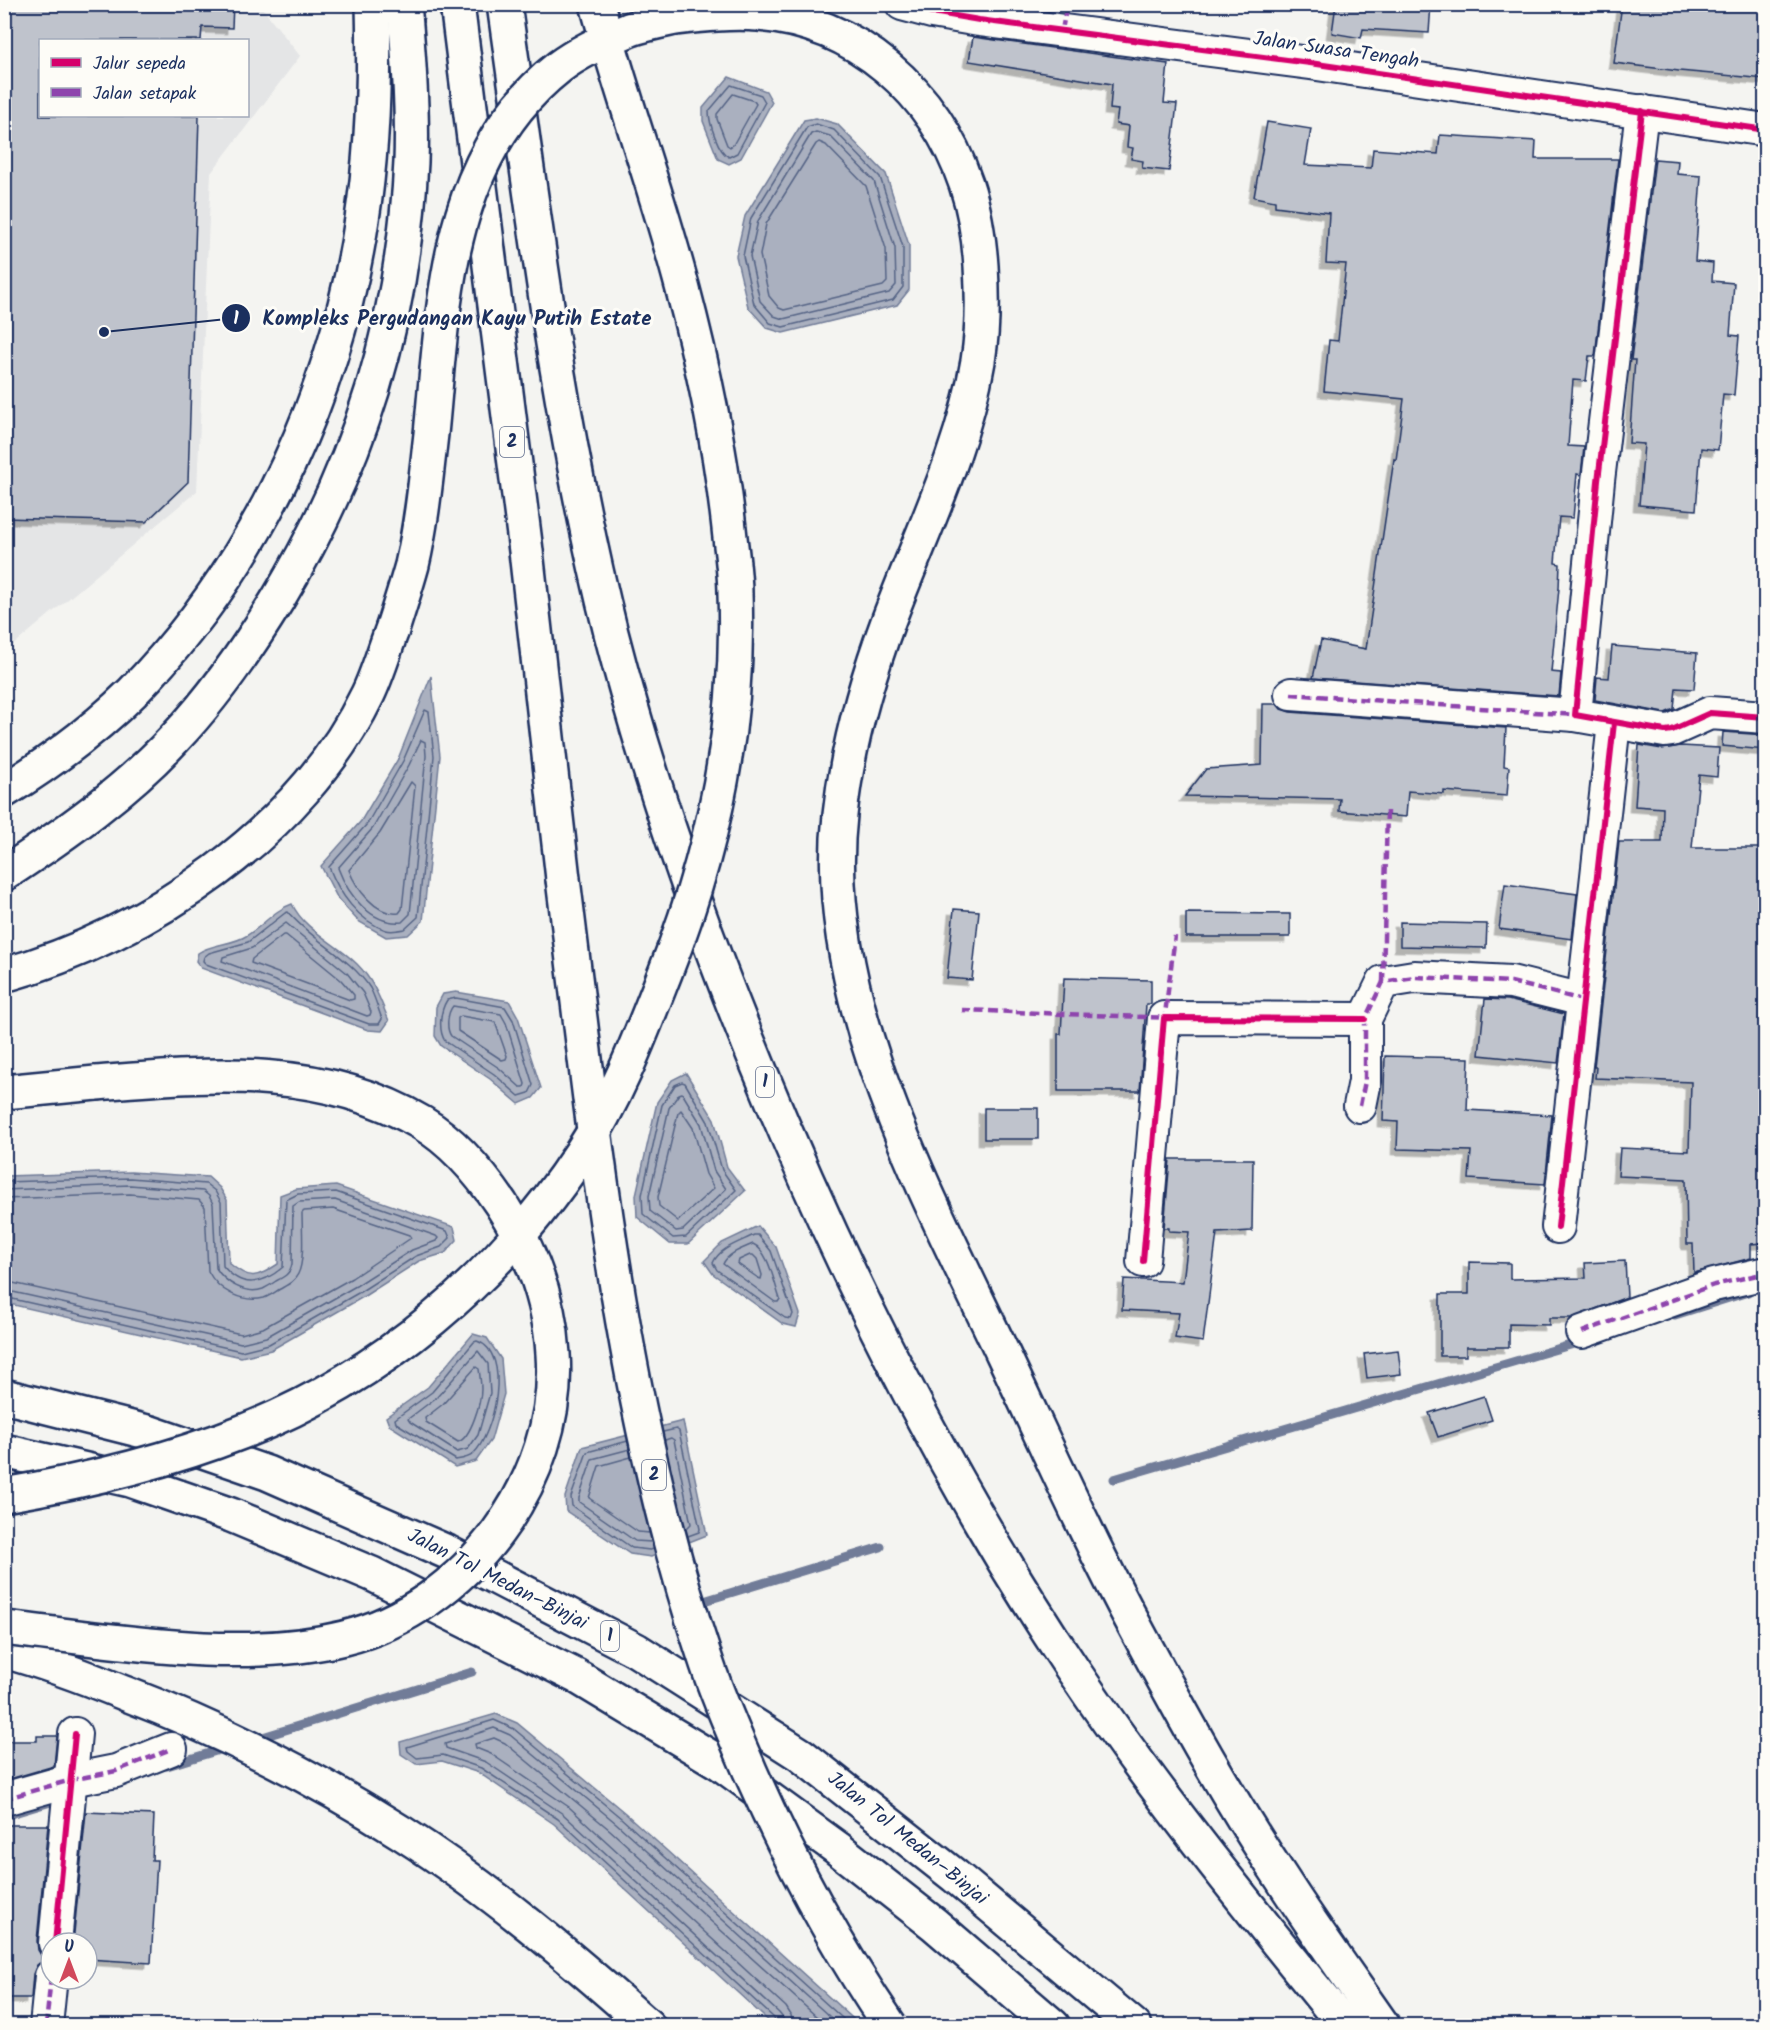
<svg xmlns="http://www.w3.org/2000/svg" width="1770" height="2030" viewBox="0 0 1770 2030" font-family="Kalam,sans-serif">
<defs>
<filter id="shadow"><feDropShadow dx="-5.5" dy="5.5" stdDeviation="0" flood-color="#0004"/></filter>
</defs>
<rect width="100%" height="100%" fill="#f4f4f1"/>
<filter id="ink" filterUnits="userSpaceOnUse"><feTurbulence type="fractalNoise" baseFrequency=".0167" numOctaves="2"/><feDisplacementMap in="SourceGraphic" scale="12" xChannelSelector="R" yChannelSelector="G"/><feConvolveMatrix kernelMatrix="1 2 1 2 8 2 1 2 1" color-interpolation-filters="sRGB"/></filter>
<g filter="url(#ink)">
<!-- built -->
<path fill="#e4e5e6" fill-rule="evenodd" d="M5 5H260L300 56 211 173 197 491 5 652ZM40 40H248V116H40Z"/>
<!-- water -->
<g fill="#aab0bf" stroke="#717c98" stroke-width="1.5">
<path d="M729 77 766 91 772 102 741 158 729 164 718 159 703 121V108Z"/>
<path d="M816 118 837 124 886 174 909 245V290L897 305 783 333 767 328 748 307 736 256 745 216 804 120Z"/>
<path d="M431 676 440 756 423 921 408 935 386 937 358 921 338 899 321 866 361 821 398 759Z"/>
<path d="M292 904C305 931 336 943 357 964 374 981 380 999 389 1021L382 1031 368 1030 201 968 196 961 198 953C213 943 232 945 246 936 263 926 274 910 292 904Z"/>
<path d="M456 992 509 1001 518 1017 541 1088 533 1098 519 1104 490 1079 441 1046 435 1036 436 1007 443 994Z"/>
<path d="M686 1073 714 1119 727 1167 745 1191 688 1244H670L637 1217 636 1195 657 1102 672 1080Z"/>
<path d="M131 1172 208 1177 220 1188 227 1200 229 1263C250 1281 256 1278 278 1264L280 1195 296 1189 336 1186 454 1227 457 1240 445 1253 419 1261 363 1297 271 1350 241 1357 5 1303V1176Z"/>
<path d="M758 1226 776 1247 800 1314 796 1327 783 1324 713 1274 704 1261 722 1243Z"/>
<path d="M473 1334 487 1338 501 1359 504 1394 491 1440 476 1461 455 1467 389 1425 386 1417 428 1387Z"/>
<path d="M683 1421 707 1535 651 1557 630 1554 566 1511 565 1497 582 1447Z"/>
<path d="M496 1714 517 1723 625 1813 860 2025H773L554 1824 479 1773 442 1761 416 1764 401 1754 400 1742Z"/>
</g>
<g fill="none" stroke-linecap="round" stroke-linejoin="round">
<!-- shore -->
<g stroke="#546385" stroke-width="1.5">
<path d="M731 85 761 95 765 102 737 153 729 157C718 152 709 123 709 111Z"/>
<path d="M733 94 754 101 756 104 733 145 730 147 727 145 717 119V114Z"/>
<path d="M816 124 834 130 880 177 903 247V287L893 300 783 327 770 323 754 304 743 256 751 218 807 127Z"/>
<path d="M816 132 830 136 874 181 895 248 896 285 889 293 783 319 774 316 760 301 750 256 758 221 811 134Z"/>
<path d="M819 142 826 145 866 186 886 249 887 282 883 286 784 310 779 308 769 296 760 255 766 224 816 144Z"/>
<path d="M425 710 429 712 434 756 418 917 405 929C400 930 392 932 386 930 358 921 339 893 329 867L367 824 403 761Z"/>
<path d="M421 740 425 742 426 756 410 914 402 922C371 925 348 895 338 868L373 828 409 765Z"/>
<path d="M411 782 415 786 402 909 399 913C376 916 356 888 349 870L380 833Z"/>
<path d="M288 912C311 940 350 957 370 988 375 997 378 1009 382 1019L379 1024H369L206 964 203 961 204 957 209 953 248 942 285 913Z"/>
<path d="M286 923 347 973 363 993 371 1012 370 1015 367 1016 222 961 223 957 252 948Z"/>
<path d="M283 935H286L341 980 354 995V999L350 1000 251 963 252 959Z"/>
<path d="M456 998 505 1007 513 1020 533 1085 529 1093 519 1096 494 1074 445 1041C438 1030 440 1011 447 1000Z"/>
<path d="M453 1006 501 1014 506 1023 525 1084 524 1087H520L499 1068 451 1036C446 1029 447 1013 453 1006Z"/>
<path d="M461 1016 495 1022 507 1056 506 1059 502 1060 458 1031V1018Z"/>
<path d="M682 1082 685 1083 708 1122 722 1170 736 1190 686 1237 673 1238 643 1214 642 1195 662 1105 675 1085Z"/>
<path d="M682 1093 701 1124 714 1171 726 1189 683 1230 676 1231 650 1211 649 1196 669 1108 679 1094Z"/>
<path d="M681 1110 693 1128 706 1174 714 1188 678 1221 659 1206 658 1197 678 1113Z"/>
<path d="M4 1182 130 1178 206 1184 215 1191 221 1202 223 1266C242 1289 262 1285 283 1267L286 1200 298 1194 336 1192 447 1231 450 1238 441 1247 416 1256 360 1292 269 1344 241 1351 4 1297"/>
<path d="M4 1190 130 1185 203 1191 209 1196 213 1204 216 1268C225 1283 246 1295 263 1289 267 1287 272 1284 276 1281 284 1277 290 1274 292 1264L293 1206 299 1202 335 1200 436 1236 438 1238 436 1241 412 1250 356 1286 266 1337 241 1343 4 1290"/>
<path d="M4 1199 130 1194 199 1200 205 1207 208 1271C218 1291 242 1303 264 1298 270 1296 275 1292 280 1289 287 1285 294 1282 298 1274 305 1261 302 1229 302 1213L304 1211 333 1209 409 1235 411 1238 352 1278 263 1328 241 1334 4 1281"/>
<path d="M754 1235H758L771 1251 793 1314 791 1319 785 1318 717 1270 713 1263C719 1248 740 1242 754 1235Z"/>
<path d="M753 1244C769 1251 774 1283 780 1299L778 1302H775L723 1264C728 1253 742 1249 753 1244Z"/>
<path d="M750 1255H753L757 1259 762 1275 761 1279 758 1278 738 1264 739 1260Z"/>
<path d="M477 1341C513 1353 494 1435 473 1454 469 1458 462 1459 456 1460L396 1423 395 1419 432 1392 474 1342Z"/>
<path d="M478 1351 488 1364 490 1393 478 1435 468 1449 457 1452 410 1422 408 1419 437 1397Z"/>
<path d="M476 1367 479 1369C480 1376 481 1383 481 1389 481 1402 471 1438 458 1442L426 1422 425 1418 443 1404Z"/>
<path d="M663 1432 676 1429 679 1431 700 1529 699 1532 688 1536"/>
<path d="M665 1440 671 1438 674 1440 691 1524 686 1529"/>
<path d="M628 1441 587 1452 571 1497 572 1506 632 1548 650 1550 654 1549"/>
<path d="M630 1449 592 1459 579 1498V1502L635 1541 652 1542"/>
<path d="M631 1457 599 1466 589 1498 638 1532 650 1533"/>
<path d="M776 2026 774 2018 558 1819 481 1768 443 1755 417 1758 408 1751 407 1747 494 1720 514 1729 621 1818 851 2026"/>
<path d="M784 2026 783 2018 779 2013 563 1814 486 1762 446 1748 445 1744 494 1728 510 1735 616 1823 840 2026"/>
<path d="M793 2026 791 2015 786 2007 569 1807 491 1754 476 1748 475 1744 494 1738 505 1743 610 1830 827 2026"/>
</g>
<!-- stream -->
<g stroke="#717c98" stroke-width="9">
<path d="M1675 1315 1748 1292"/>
<path d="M1114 1479 1584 1341"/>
<path d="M694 1604 881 1547"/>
<path d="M253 1740 472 1672"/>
<path d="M167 1766 229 1747"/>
<path d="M4 1816 54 1801"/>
</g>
</g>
<!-- building -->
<g fill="#bfc3cc" stroke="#1b2f5e" stroke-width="1.5" filter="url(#shadow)">
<path d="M4 4H233L232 28 202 27 201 40H40V116H199L188 482 146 522 4 518Z"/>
<path d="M1336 4H1431L1429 33 1363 29 1361 38 1332 33Z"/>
<path d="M1622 4H1745L1744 8 1766 10V79L1679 71 1614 63Z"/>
<path d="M973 37 1168 64 1164 103 1177 104 1169 171 1142 168 1143 161 1131 159 1133 148 1127 147 1129 126 1116 124 1118 110 1110 109 1112 84 969 61Z"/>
<path d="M1267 122 1311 129 1305 165 1371 168 1373 149 1438 154 1440 135 1536 141 1535 159H1618L1595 356H1589L1586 381 1573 380 1568 446 1584 447 1581 475 1577 474 1573 518 1559 517 1555 563 1560 564 1559 588 1551 672 1561 673 1559 696 1313 678 1321 640 1366 649 1394 459 1396 460 1404 399 1324 391 1329 340 1338 341 1346 264 1326 263 1329 213 1275 206V201L1254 197Z"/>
<path d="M1655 159 1678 161 1677 174 1701 176 1695 261 1713 263 1712 281 1734 283 1730 335 1739 336 1734 395 1723 394 1718 450 1701 448 1696 510 1639 505 1644 444 1629 443 1635 360H1631Z"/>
<path d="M1612 646 1697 653 1694 689 1676 688 1674 709 1665 713 1595 700 1597 677 1609 678Z"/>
<path d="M1263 704H1277L1281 709 1290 712 1506 728 1504 766 1509 767 1507 796 1444 791V794L1408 791 1406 817 1339 811 1340 799 1185 796 1206 769 1262 765Z"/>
<path d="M1723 732 1766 735V750L1722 746Z"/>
<path d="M1639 745 1662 749 1681 746 1719 748 1717 777 1699 775 1692 848H1766V1182H1762L1763 1243 1751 1244V1258L1694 1273 1693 1244H1687L1686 1179 1618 1176 1620 1148 1689 1151 1691 1082 1595 1078 1596 1067H1594L1619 842H1662L1663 808 1635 806Z"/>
<path d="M1505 884 1577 894 1572 939 1499 929Z"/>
<path d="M954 909 979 911 972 980 947 978Z"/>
<path d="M1186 913 1290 914V937H1186Z"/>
<path d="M1400 922 1487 924 1486 948 1400 946Z"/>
<path d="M1064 978 1151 980V1004H1146L1140 1091H1058V1034H1061Z"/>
<path d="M1485 999 1508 1000 1564 1014 1558 1063 1479 1055Z"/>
<path d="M1385 1056 1469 1058 1467 1110 1552 1115 1545 1184 1469 1179 1471 1151 1397 1149 1398 1122 1383 1121Z"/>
<rect x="984" y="1108" width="54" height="31"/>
<path d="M1170 1159H1253L1252 1231 1217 1233 1203 1342 1175 1338 1179 1313 1122 1310 1124 1279 1183 1282 1189 1232 1169 1231V1228H1164Z"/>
<path d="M1625 1261 1627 1297 1572 1318H1549V1325L1509 1324V1347H1466V1356H1440V1294H1469V1262L1510 1263V1279L1586 1278 1585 1263Z"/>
<path d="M1398 1350 1401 1374 1367 1378 1364 1354Z"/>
<path d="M1484 1396 1492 1420 1438 1437 1429 1413Z"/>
<path d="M37 1736H57L54 1766 13 1778H4V1741H37Z"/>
<path d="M86 1812 154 1815 152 1860H157L151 1963 87 1959V1943H73Z"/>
<path d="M4 1825H48L37 1941 38 1950 44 1960 37 1965 33 1974 31 1998H4Z"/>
</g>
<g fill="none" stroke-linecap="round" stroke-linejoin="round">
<!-- minor casing -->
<g stroke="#1b2f5e" stroke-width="36">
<g id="minor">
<path d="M902 4 932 12 979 20 1310 63 1766 130"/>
<path d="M1642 111 1598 481 1575 715 1665 731 1672 730 1710 713 1766 717"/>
<path d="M1291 694 1575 715"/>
<path d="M1360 1106 1365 1081V1019L1383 982 1414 977 1511 982 1583 1000"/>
<path d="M1558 1227 1614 723"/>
<path d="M1143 1261 1164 1018 1365 1019"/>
<path d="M1582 1332 1714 1285 1766 1273"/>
<path d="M4 1799 71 1780 116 1771 171 1749"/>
<path d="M55 1943 75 1734"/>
<path d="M46 2026 51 1976"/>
</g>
</g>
<!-- motorway casing -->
<g stroke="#1b2f5e" stroke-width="38">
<g id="motorway">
<path d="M457 4 526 551 563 879"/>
<path d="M504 4C534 215 559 426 611 633 649 781 700 925 758 1066 844 1276 947 1481 1073 1670 1156 1794 1251 1910 1345 2026"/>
<path d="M675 18C703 15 730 12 758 14 857 22 935 92 966 184 975 211 979 238 981 266 983 297 983 330 978 361 963 451 921 534 889 619 866 681 847 749 840 815 819 997 927 1194 1003 1354 1047 1447 1089 1541 1138 1632 1183 1716 1229 1800 1282 1879 1314 1929 1349 1977 1383 2026"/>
<path d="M4 791C53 761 109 719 147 677 263 551 337 388 362 219 373 148 375 76 373 4"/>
<path d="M4 874C65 834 126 791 175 738 214 697 248 648 278 599 361 461 403 323 411 162 413 110 409 56 404 4"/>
<path d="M4 975C149 935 302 831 368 694 378 673 384 651 392 630"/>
<path d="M4 1092 96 1083"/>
<path d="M4 1396 151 1433 267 1473 447 1552 636 1650 801 1755 955 1876 1134 2026"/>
<path d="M4 1451 130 1480 231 1515 372 1574 576 1676 720 1763 837 1848 934 1924 1053 2026"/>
<path d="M4 1651C45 1662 85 1677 124 1693 221 1730 314 1777 402 1833 490 1889 570 1957 648 2026"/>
</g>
</g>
<!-- minor -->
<use href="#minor" stroke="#fdfcf7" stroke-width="32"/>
<!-- motorway -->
<use href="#motorway" stroke="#fdfcf7" stroke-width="33"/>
<!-- motorway-bridge casing -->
<g stroke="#1b2f5e" stroke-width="38" stroke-linecap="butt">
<g id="motorway-bridge">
<path d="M392 630C399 608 406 587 412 565 422 522 426 477 431 434 444 303 445 157 559 67 580 51 607 39 631 29 645 24 661 21 675 18"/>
<path d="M563 879C596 1144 621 1410 707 1664 719 1700 735 1736 750 1771 789 1859 835 1945 890 2026"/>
<path d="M4 1495C86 1481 166 1462 242 1432 380 1378 500 1277 581 1153 617 1098 641 1034 665 973 713 852 740 724 735 594 735 572 731 549 729 528 720 446 703 365 682 286 657 191 623 99 597 4"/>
<path d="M4 1628C112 1640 237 1664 344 1638 466 1608 562 1480 553 1354 550 1300 530 1249 501 1204 480 1173 454 1142 422 1123 321 1063 208 1074 96 1083"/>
</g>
</g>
<!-- motorway-bridge -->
<use href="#motorway-bridge" stroke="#fdfcf7" stroke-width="33"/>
<!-- quiet -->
<g stroke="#8e44ad" stroke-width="4.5" stroke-dasharray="9 4.5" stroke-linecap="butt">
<path d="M1062 30 1067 4"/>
<path d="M1291 694 1575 715"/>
<path d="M1383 982 1387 809"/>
<path d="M962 1010 1170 1018"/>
<path d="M1164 1022 1175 936"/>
<path d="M1360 1106 1365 1081V1019L1383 982 1414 977 1511 982 1583 1000"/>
<path d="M1582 1332 1714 1285 1766 1273"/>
<path d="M4 1799 71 1780 116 1771 171 1749"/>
<path d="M46 2026 51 1976"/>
</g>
<!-- cycleway casing -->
<g stroke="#fdfcf7" stroke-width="10">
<g id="cycleway">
<path d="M902 4 932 12 979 20 1310 63 1766 130"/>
<path d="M1642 111 1598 481 1575 715 1665 731 1672 730 1710 713 1766 717"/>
<path d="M1558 1227 1614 723"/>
<path d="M1143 1261 1164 1018 1365 1019"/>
<path d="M55 1943 75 1734"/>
</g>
</g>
<!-- cycleway -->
<use href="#cycleway" stroke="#d6006c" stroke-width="6"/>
</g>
</g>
<g text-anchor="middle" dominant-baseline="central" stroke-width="6" stroke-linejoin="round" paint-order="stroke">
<!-- shield labels -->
<g fill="#fdfcf7" stroke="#5f6c8c" stroke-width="1.5">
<rect x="500" y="427" width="24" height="30" rx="4.5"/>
<rect x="756" y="1067" width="18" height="30" rx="4.5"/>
<rect x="642" y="1460" width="24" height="30" rx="4.5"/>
<rect x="601" y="1621" width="18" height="30" rx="4.5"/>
</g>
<g font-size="18" font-weight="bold" fill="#1b2f5e">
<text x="512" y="442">2</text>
<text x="765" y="1082">1</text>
<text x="654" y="1475">2</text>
<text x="610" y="1636">1</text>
</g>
<!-- street labels -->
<g font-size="20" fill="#1b2f5e" stroke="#fdfcf7">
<text transform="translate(1336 51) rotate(8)">Jalan Suasa Tengah</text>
<text transform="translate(497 1580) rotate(27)">Jalan Tol Medan–Binjai</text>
<text transform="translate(907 1839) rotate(39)">Jalan Tol Medan–Binjai</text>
</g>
</g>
<!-- callouts -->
<path fill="none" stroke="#1b2f5e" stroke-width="2" d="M104 332L236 318"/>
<g fill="#1b2f5e" stroke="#fdfcf7" stroke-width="2">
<circle cx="104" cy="332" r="6"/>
<circle cx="236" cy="318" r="15"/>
</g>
<g font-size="18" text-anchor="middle" font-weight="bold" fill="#fff">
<text x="236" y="324">1</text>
</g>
<g font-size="21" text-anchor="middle" font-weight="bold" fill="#1b2f5e" stroke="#fdfcf7" stroke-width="6" stroke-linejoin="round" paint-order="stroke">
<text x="457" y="325">Kompleks Pergudangan Kayu Putih Estate</text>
</g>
<!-- margin -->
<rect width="1770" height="2030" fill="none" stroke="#fdfcf7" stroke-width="24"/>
<rect x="12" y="12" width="1746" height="2006" fill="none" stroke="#1b2f5e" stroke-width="2" filter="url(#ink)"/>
<!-- legend -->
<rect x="39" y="39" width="210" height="78" fill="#fdfcf7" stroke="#a3aaba" stroke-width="1.5"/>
<rect x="51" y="58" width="30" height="9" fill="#d6006c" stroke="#a3aaba" stroke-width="1.5"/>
<text x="93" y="69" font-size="18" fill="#1b2f5e">Jalur sepeda</text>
<rect x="51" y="88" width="30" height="9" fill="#8e44ad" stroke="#a3aaba" stroke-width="1.5"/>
<text x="93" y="99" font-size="18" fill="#1b2f5e">Jalan setapak</text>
<!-- north arrow -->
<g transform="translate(69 1961)"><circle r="28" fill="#fdfcf7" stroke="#a3aaba" stroke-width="1.5"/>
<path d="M0-4.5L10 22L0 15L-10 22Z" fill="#d1495b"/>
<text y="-9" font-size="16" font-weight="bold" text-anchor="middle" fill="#1b2f5e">U</text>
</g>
</svg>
